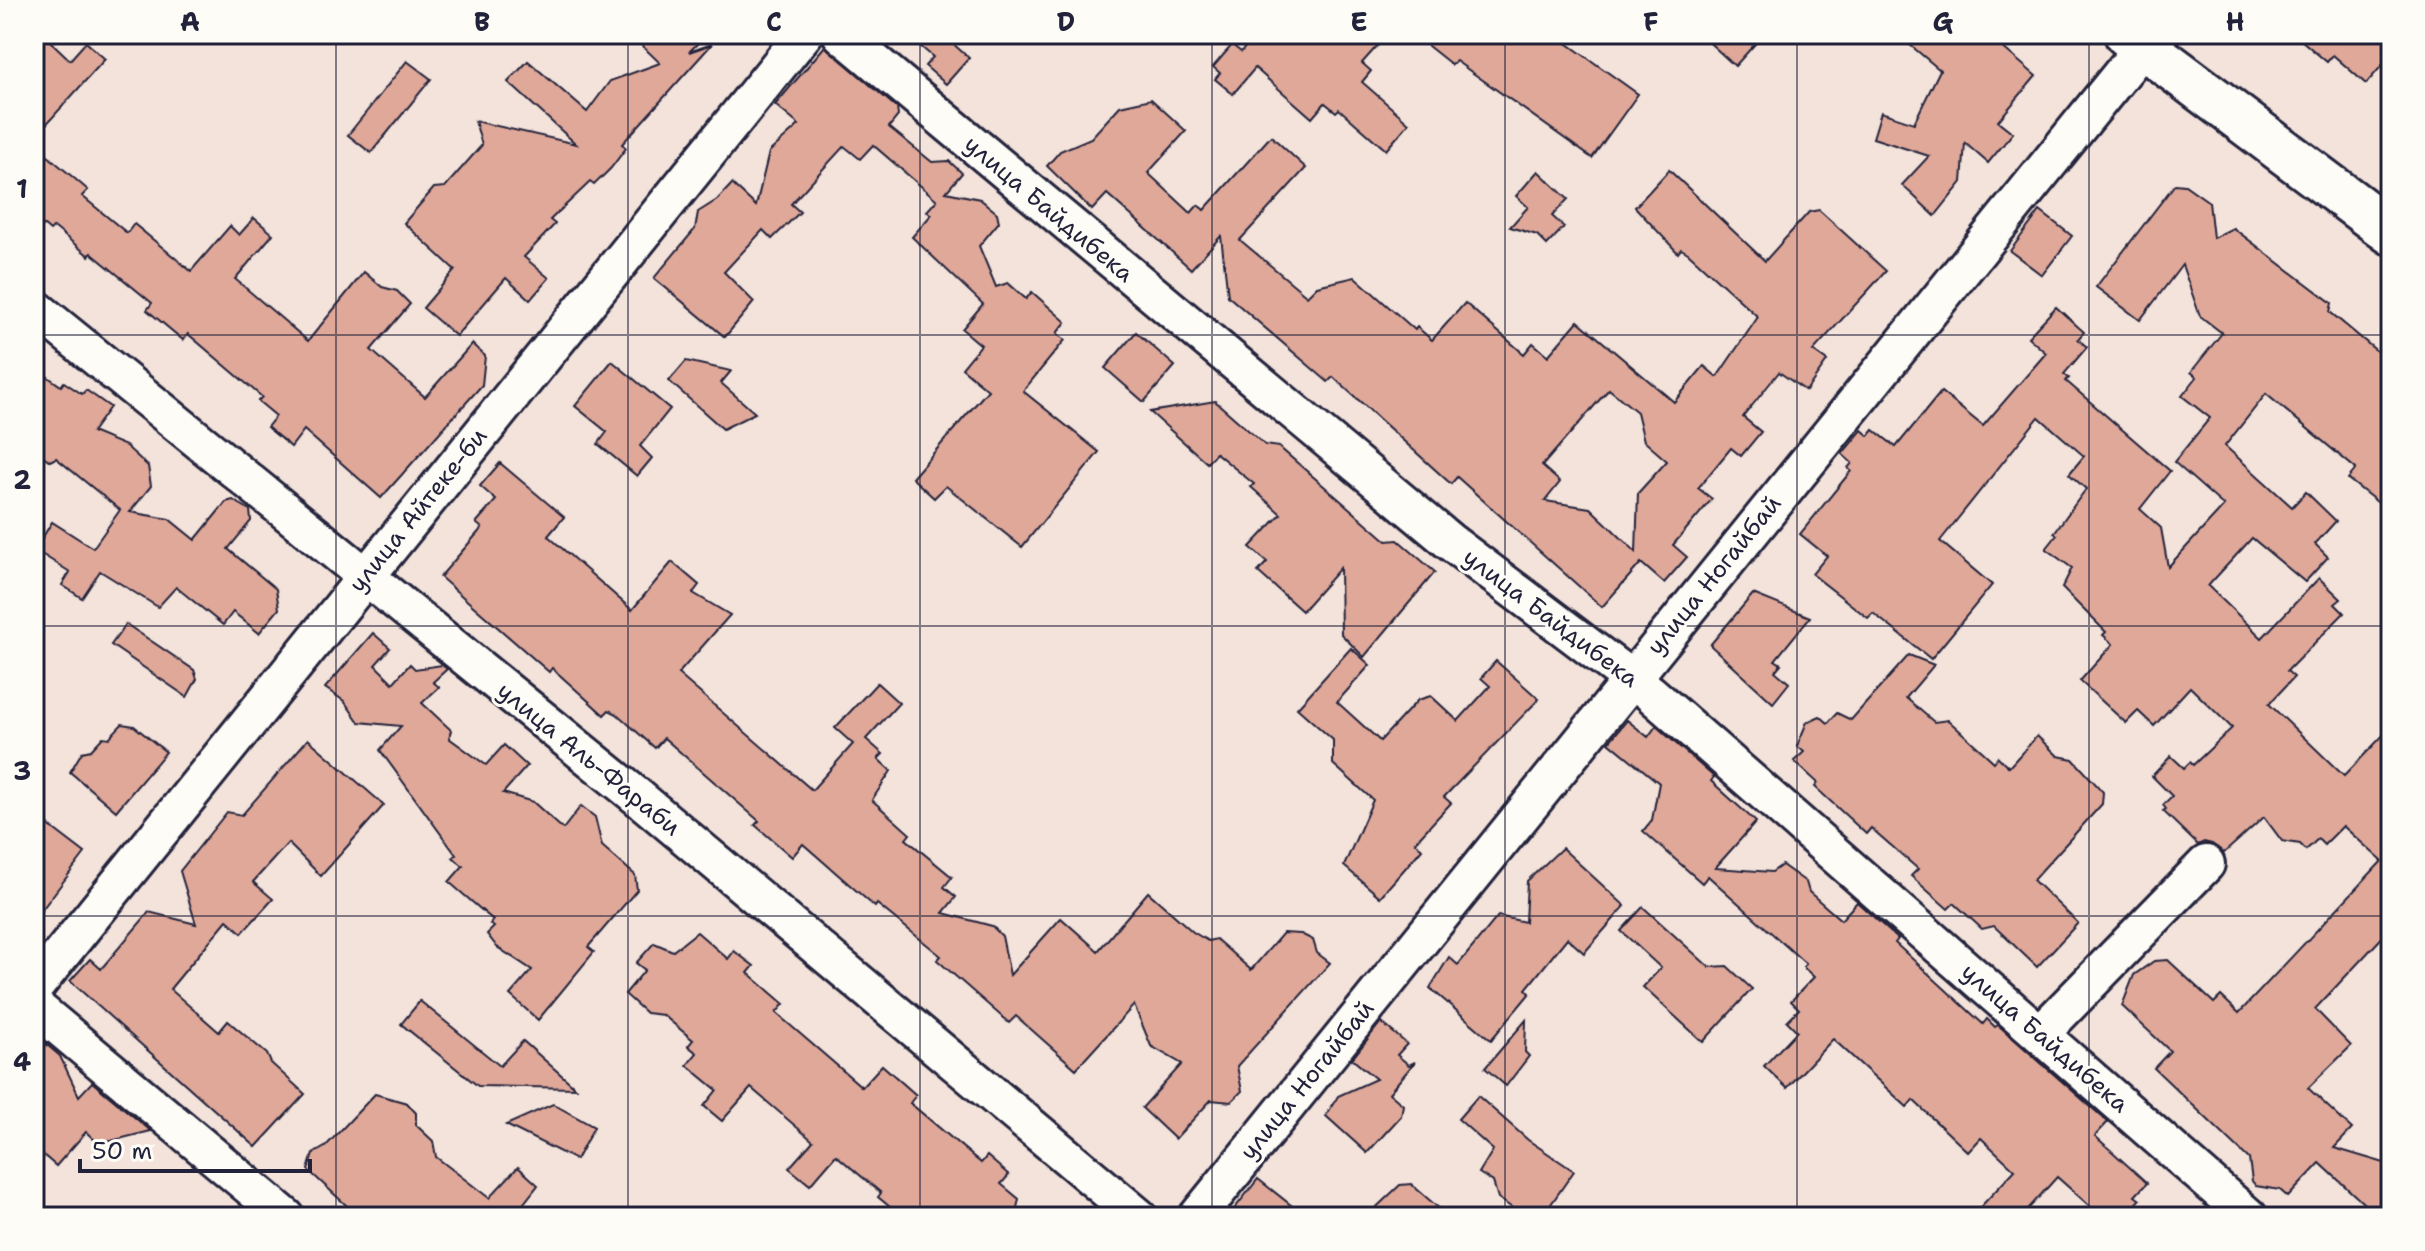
<svg xmlns="http://www.w3.org/2000/svg" width="2425" height="1251" viewBox="0 0 2425 1251" font-family="'Shantell Sans',sans-serif">
<rect width="100%" height="100%" fill="#f4e3db"/>
<filter id="ink" filterUnits="userSpaceOnUse"><feTurbulence type="fractalNoise" baseFrequency=".0125" numOctaves="2"/><feDisplacementMap in="SourceGraphic" scale="16" xChannelSelector="R" yChannelSelector="G"/><feConvolveMatrix kernelMatrix="1 2 1 2 8 2 1 2 1" color-interpolation-filters="sRGB"/></filter>
<g filter="url(#ink)">
<!-- building -->
<g fill="#e0a899" stroke="#22223b" stroke-width="2" fill-rule="evenodd">
<path d="M34 34H43L70 60 86 42 105 59 34 138Z"/>
<path d="M630 34H707L689 52 712 44 622 144 626 148 611 168 594 185 590 182 550 220 555 224 524 257 549 278 530 300 506 278 456 336 423 308 455 270 404 223 434 188 445 187 482 145 475 121 576 144 508 82 528 61 587 112 610 81 660 63Z"/>
<path d="M906 34H942L969 58 946 84 925 66 933 57Z"/>
<path d="M1257 34H1388L1362 63 1371 71 1362 82 1409 123 1386 150 1339 109 1336 112 1325 103 1312 118 1255 68 1233 94 1215 79 1220 73 1213 67 1232 45 1241 52Z"/>
<path d="M1413 34H1554L1638 94 1592 158 1456 61 1452 65Z"/>
<path d="M1700 34H1764L1735 66Z"/>
<path d="M1897 34H1987L2036 76 1998 121 2013 133 1988 163 1965 143 1962 182 1935 216 1902 185 1929 156 1873 138 1881 112 1914 123 1940 70Z"/>
<path d="M2294 34H2391V55L2366 84 2333 55 2327 62Z"/>
<path d="M825 46 897 108 898 116 889 127 932 162 949 161 962 173 946 192 980 199 997 213 999 222 979 246 996 287 1008 283 1026 299 1032 292 1066 322 1057 333 1065 340 1023 391 1099 452 1022 547 946 486 934 498 912 478 988 390 962 368 981 345 962 329 983 304 912 237 931 215 927 211 937 200 873 145 860 159 844 146 791 204 800 212 772 239 763 230 724 272 754 302 725 337 654 278 695 229 698 212 717 200 732 184 756 206 769 152 799 125 775 105Z"/>
<path d="M407 61 431 79 371 153 348 135Z"/>
<path d="M1151 99 1186 131 1148 173 1191 213 1198 205 1204 210 1271 136 1306 168 1240 240 1307 296 1317 286 1355 277 1415 330 1417 327 1432 340 1465 303 1524 354 1533 343 1548 356 1578 321 1674 402 1704 366 1717 377 1758 317 1688 253 1681 249 1678 253 1635 207 1669 170 1765 261 1809 212 1819 210 1886 271 1813 351 1827 361 1806 391 1779 372 1743 417 1761 432 1741 456 1731 448 1698 488 1712 499 1673 545 1687 557 1664 583 1641 563 1602 607 1457 477 1451 484 1333 377 1328 382 1228 296 1221 236 1191 269 1107 194 1092 210 1047 166 1060 151 1091 138 1120 106ZM1609 389 1637 412 1644 441 1667 461 1638 493 1636 552 1590 508 1545 501 1560 482 1542 466Z"/>
<path d="M34 144 88 190 82 196 127 233 134 224 191 271 230 226 239 235 254 218 273 234 235 279 308 341 364 272 382 287 397 291 410 304 371 350 425 397 472 344 485 356 482 385 381 498 304 430 291 447 267 427 276 416 258 401 262 397 188 334 183 340 147 310 152 303 91 253 89 256 54 227 50 231 34 217Z"/>
<path d="M1538 171 1568 199 1552 216 1564 227 1547 245 1537 235 1510 227 1528 207 1516 196Z"/>
<path d="M2175 184 2185 185 2209 202 2213 238 2233 228 2332 303 2330 312 2391 363V513L2348 479 2356 469 2266 394 2225 446 2292 507 2306 492 2336 521 2315 544 2328 557 2305 582 2252 538 2208 586 2262 638 2319 578 2341 599 2335 604 2344 613 2287 671 2294 677 2269 704 2344 776 2391 727V928L2315 1009 2351 1046 2308 1088 2352 1129 2334 1148 2391 1165V1196L2375 1214 2320 1163 2288 1197 2280 1190 2256 1186 2252 1181 2249 1159 2154 1068 2170 1051 2122 1006 2134 975 2154 961 2168 960 2214 1003 2221 996 2239 1013 2382 861 2343 826 2324 845 2318 839 2306 850 2300 844 2282 841 2264 817 2224 853 2212 844 2204 842 2198 845 2163 811 2166 809 2163 805 2172 796 2152 776 2171 756 2184 768 2190 762 2193 765 2232 728 2190 687 2154 726 2138 711 2126 723 2080 681 2113 644 2103 635 2106 632 2062 588 2072 568 2046 549 2057 535 2054 533 2086 489 2069 474 2084 456 2039 417 1940 541 1992 585 1931 659 1873 613 1868 618 1812 574 1827 556 1800 534 1851 471 1848 468 1852 463 1842 454 1862 430 1869 436 1874 430 1896 447 1941 392 1983 426 2046 353 2028 337 2056 307 2084 332 2078 339 2087 347 2064 374 2069 378 2066 381 2170 471 2140 509 2161 528 2168 567 2224 506 2174 462 2210 418 2182 396 2197 377 2191 372 2222 333 2200 316 2182 265 2140 320 2096 287Z"/>
<path d="M2040 211 2072 236 2042 275 2010 251Z"/>
<path d="M1136 332 1175 366 1144 402 1105 368Z"/>
<path d="M612 361 670 409 640 446 652 458 637 476 598 444 607 432 575 406Z"/>
<path d="M686 361 731 371 721 383 755 413 723 429 669 381Z"/>
<path d="M34 367 61 386 64 382 82 394 86 390 110 407 92 432 126 446 148 466 151 486 130 512 169 519 195 540 226 502 233 500 250 510 251 521 228 549 276 589 279 609 259 633 233 612 223 625 176 587 158 607 100 571 82 598 62 585 70 572 35 550 52 522 93 548 120 510 56 458 50 461 34 449Z"/>
<path d="M1215 401 1265 445 1279 447 1387 541 1398 540 1435 572 1364 657 1341 634 1340 568 1302 611 1258 572 1267 562 1250 547 1281 514 1251 487 1254 484 1216 453 1207 463 1150 412Z"/>
<path d="M500 463 564 517 548 536 632 610 672 562 699 585 693 593 730 615 678 674 812 790 853 744 835 728 877 683 899 703 866 739 883 754 878 759 891 771 872 800 910 834 906 839 952 877 944 887 956 897 943 913 992 926 1002 936 1010 975 1061 918 1098 951 1148 892 1193 932 1208 941 1216 939 1251 970 1283 933 1301 934 1313 940 1317 953 1330 963 1237 1066 1242 1091 1231 1102 1211 1100 1175 1139 1142 1108 1182 1064 1151 1046 1134 1005 1076 1069 1016 1016 1009 1023 937 960 941 956 877 904 875 907 803 844 792 857 755 825 759 821 664 738 655 748 617 714 609 710 604 715 552 668 549 672 440 577 482 528 476 523 496 500 480 486Z"/>
<path d="M1753 594 1810 617 1775 660 1781 664 1775 671 1789 683 1773 703 1710 645Z"/>
<path d="M126 624 194 670 197 679 187 697 111 645Z"/>
<path d="M373 633 390 648 375 665 393 683 410 664 415 669 442 665 447 669 433 682 439 687 422 703 451 730 449 738 486 765 504 745 527 766 503 793 533 802 563 829 581 806 595 817 602 846 635 875 637 890 588 947 594 952 538 1020 510 995 532 970 497 947 487 934 494 927 490 924 493 920 449 882 463 866 453 857 456 855 380 750 401 726 359 722 344 701 325 688Z"/>
<path d="M1351 648 1370 665 1337 702 1380 741 1418 700 1431 696 1458 721 1490 686 1481 678 1496 661 1539 699 1444 797 1451 803 1415 842 1422 849 1380 897 1344 866 1373 800 1333 764V740L1297 708Z"/>
<path d="M1909 655 1934 665 1906 698 1934 722 1948 720 1994 762 1998 757 2009 767 2037 736 2058 756 2073 759 2103 792 2102 804 2033 880 2078 923 2037 967 1994 926 1982 929 1954 903 1948 909 1911 876 1918 869 1871 828 1866 834 1815 787 1818 783 1794 761 1804 752 1797 746 1807 722 1820 716 1828 723 1837 713 1851 720Z"/>
<path d="M1627 720 1648 737 1656 726 1714 777 1711 781 1756 822 1715 868 1772 872 1782 865 1806 882 1809 892 1841 920 1857 902 1898 939 1895 943 1983 1024 1987 1019 1995 1027 1998 1025 2108 1122 2095 1136 2147 1183 2135 1196 2140 1200 2125 1217H2102L2057 1177 2021 1217H1971L2015 1170 1981 1138 1968 1152 1913 1100 1907 1107 1833 1039 1787 1088 1764 1066 1797 1031 1787 1021 1799 1009 1791 1001 1814 977 1803 967 1806 964 1708 876 1702 883 1643 831 1652 820 1659 783 1609 742Z"/>
<path d="M122 724 134 726 166 752 116 811 70 772 82 752 91 750 103 737 109 738Z"/>
<path d="M308 739 384 805 321 876 288 843 253 882 273 899 242 933 227 920 170 989 219 1032 228 1021 267 1054 271 1063 305 1094 256 1147 70 981 90 959 101 969 149 912 196 924 180 871 227 812 242 815Z"/>
<path d="M34 814 85 853 34 920Z"/>
<path d="M1562 848 1625 906 1584 953 1567 938 1526 989 1530 993 1491 1040 1430 988 1449 957 1458 965 1498 916 1525 922 1527 881Z"/>
<path d="M1643 907 1709 967 1727 966 1752 989 1703 1042 1643 987 1661 968 1621 931Z"/>
<path d="M697 932 728 959 734 951 754 966 748 973 784 1004 776 1013 862 1087 882 1065 916 1095 910 1103 981 1163 987 1156 1009 1175 1001 1184 1019 1199 1015 1217H902L878 1197 881 1193 836 1155 810 1185 789 1168 813 1141 751 1088 722 1121 704 1106 717 1090 687 1065 697 1053 688 1046 693 1040 663 1015 646 1013 625 994 645 970 636 963 654 943 673 951Z"/>
<path d="M420 1001 500 1066 523 1041 576 1088 478 1086 401 1024Z"/>
<path d="M1526 1020 1525 1052 1529 1056 1506 1086 1485 1068Z"/>
<path d="M1381 1022 1407 1044 1397 1055 1409 1065 1415 1062 1389 1093 1403 1105 1401 1116 1367 1153 1326 1116 1338 1096 1376 1079 1352 1059Z"/>
<path d="M34 1034 60 1056 79 1096 92 1082 151 1131 99 1144 86 1132 56 1166 34 1147Z"/>
<path d="M375 1094 407 1103 416 1113V1125L433 1141 436 1157 489 1198 518 1167 538 1185 513 1217H359L308 1170 313 1154 325 1147Z"/>
<path d="M1478 1096 1528 1140 1574 1171 1542 1217H1525L1498 1198 1493 1182 1479 1173 1493 1150 1458 1119Z"/>
<path d="M553 1104 594 1127 576 1160 506 1125Z"/>
<path d="M1258 1179 1306 1217H1228Z"/>
<path d="M1411 1184 1449 1217H1366L1400 1185Z"/>
</g>
<g fill="none" stroke-linecap="round" stroke-linejoin="round">
<!-- street casing -->
<g stroke="#22223b" stroke-width="42">
<g id="street">
<path d="M841 34 1449 541 1650 693 2249 1217"/>
<path d="M34 307 639 798 1139 1217"/>
<path d="M34 988 804 34"/>
<path d="M34 1006 286 1217"/>
<path d="M2040 1034 2206 864"/>
<path d="M1197 1217 2143 47"/>
</g>
</g>
<!-- highway casing -->
<g stroke="#22223b" stroke-width="50">
<path id="highway" d="M2127 34 2391 232"/>
</g>
<!-- street -->
<use href="#street" stroke="#fdfcf7" stroke-width="36"/>
<!-- highway -->
<use href="#highway" stroke="#fdfcf7" stroke-width="44"/>
</g>
</g>
<!-- grid -->
<path fill="none" stroke="#22223b" stroke-width="2" stroke-opacity="0.55" d="M336 34V1217M628 34V1217M920 34V1217M1212 34V1217M1505 34V1217M1797 34V1217M2089 34V1217M34 335H2391M34 626H2391M34 916H2391"/>
<g text-anchor="middle" dominant-baseline="central" stroke-width="6" stroke-linejoin="round" paint-order="stroke">
<!-- street labels -->
<g font-size="24" fill="#22223b" stroke="#fdfcf7">
<text transform="translate(1049 209) rotate(40)">улица Байдибека</text>
<text transform="translate(418 510) rotate(-51)">улица Айтеке-би</text>
<text transform="translate(1714 575) rotate(-51)">улица Ногайбай</text>
<text transform="translate(1551 618) rotate(37)">улица Байдибека</text>
<text transform="translate(589 759) rotate(39)">улица Аль-Фараби</text>
<text transform="translate(2045 1038) rotate(41)">улица Байдибека</text>
<text transform="translate(1307 1080) rotate(-51)">улица Ногайбай</text>
</g>
</g>
<!-- margin -->
<rect width="2425" height="1251" fill="none" stroke="#fdfcf7" stroke-width="88"/>
<!-- scale -->
<path d="M80 1159v12h230v-12" fill="none" stroke="#22223b" stroke-width="4"/>
<text x="92" y="1159" font-size="24" fill="#22223b" stroke="#fdfcf7" stroke-width="6" paint-order="stroke">50 m</text>
<rect x="44" y="44" width="2337" height="1163" fill="none" stroke="#22223b" stroke-width="3"/>
<g font-size="26" text-anchor="middle" font-weight="bold" fill="#22223b">
<text x="190" y="31">A</text>
<text x="482" y="31">B</text>
<text x="774" y="31">C</text>
<text x="1066" y="31">D</text>
<text x="1359" y="31">E</text>
<text x="1651" y="31">F</text>
<text x="1943" y="31">G</text>
<text x="2235" y="31">H</text>
<text x="22" y="198">1</text>
<text x="22" y="489">2</text>
<text x="22" y="780">3</text>
<text x="22" y="1071">4</text>
</g>
</svg>
